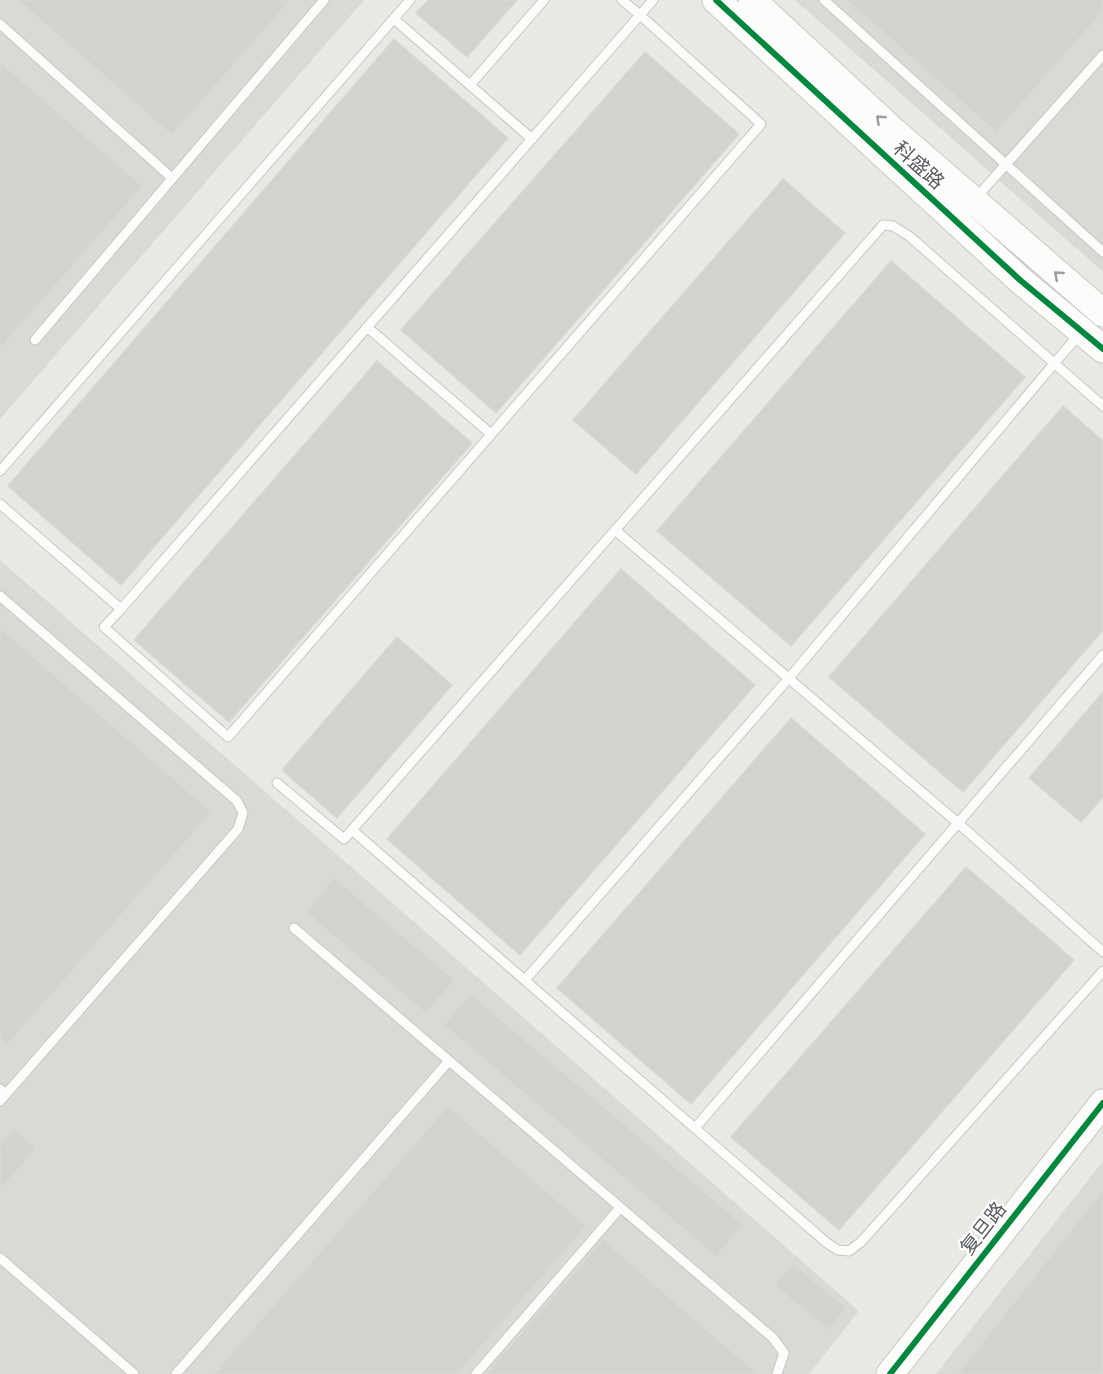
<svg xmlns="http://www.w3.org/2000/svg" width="1103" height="1374" viewBox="0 0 1103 1374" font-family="'Fira Sans','Noto Sans SC',sans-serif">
<rect width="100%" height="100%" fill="#e9e9e4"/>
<!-- industrial -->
<g fill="#dadad5">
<path d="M0 0H364L0 419Z"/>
<path d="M795 0H1103V272Z"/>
<path d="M0 560 859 1311 809 1374H0Z"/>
<path d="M1103 1161V1374H936Z"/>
</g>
<!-- building -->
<g fill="#d3d2cf" stroke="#d8d7d3" stroke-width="1.5">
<path d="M18 0H290L172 135Z"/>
<path d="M428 0H517L467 57 416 13Z"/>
<path d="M847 0H1103V11L996 132Z"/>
<path d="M394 39 508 138 121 585 8 486Z"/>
<path d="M645 52 739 134 496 413 401 330Z"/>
<path d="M0 62 142 186 0 348Z"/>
<path d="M783 179 845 233 636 474 573 420Z"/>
<path d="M891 261 1025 377 791 646 657 531Z"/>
<path d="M377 361 472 443 229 722 134 640Z"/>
<path d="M1063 406 1103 441V630L963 792 829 677Z"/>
<path d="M621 569 755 685 520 955 387 839Z"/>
<path d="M0 628 211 812 7 1045 0 1039Z"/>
<path d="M397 637 452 685 337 818 282 770Z"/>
<path d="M1103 692V797L1081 822 1029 778Z"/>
<path d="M791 718 925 834 691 1104 557 988Z"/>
<path d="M966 867 1074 960 839 1230 731 1137Z"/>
<path d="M334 878 454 980 426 1013 306 912Z"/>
<path d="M470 994 743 1225 716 1256 444 1025Z"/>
<path d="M448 1106 586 1226 457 1374H214Z"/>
<path d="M14 1129 36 1149 1 1188 0 1144Z"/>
<path d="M1103 1190V1374H958Z"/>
<path d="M603 1240 755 1372 753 1374H486Z"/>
<path d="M793 1264 846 1308 829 1330 775 1285Z"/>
</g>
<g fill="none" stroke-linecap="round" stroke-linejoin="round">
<!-- lane casing -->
<g stroke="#c5c6c4" stroke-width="11">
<g id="lane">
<path d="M622 0 640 15 761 124 228 737 104 627 121 609 640 15 653 0"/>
<path d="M824 0 1103 252"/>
<path d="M394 19 532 139"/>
<path d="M0 24 172 178"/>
<path d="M470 85 544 0"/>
<path d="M975 199 1103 55"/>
<path d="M367 327 491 434"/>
<path d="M35 340 324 0"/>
<path d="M0 471 410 0"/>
<path d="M0 504 121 609"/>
<path d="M615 530 958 823 1103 952"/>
<path d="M0 596 237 801 243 813 238 829 6 1094"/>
<path d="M277 783 344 839 883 225 893 226 909 236 1103 406"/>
<path d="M352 830 827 1243 838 1250 849 1251 861 1242 1103 971"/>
<path d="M294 928 773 1338 784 1353 777 1374"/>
<path d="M525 980 789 678 1080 333"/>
<path d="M0 1089 6 1094 0 1101"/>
<path d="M695 1128 1103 655"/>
<path d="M0 1258 134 1374"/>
<path d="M176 1374 448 1062"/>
<path d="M476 1374 620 1208"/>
</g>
</g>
<!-- secondary casing -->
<g stroke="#c7c7c7" stroke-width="29">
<g id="secondary">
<path d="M716 0 1020 280 1103 349"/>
<path d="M752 0 891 129 1103 313"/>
<path d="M890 1374 1103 1103"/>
</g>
</g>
<!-- lane -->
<use href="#lane" stroke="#fcfcfb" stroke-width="9"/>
<!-- secondary -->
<use href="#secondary" stroke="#fcfcfb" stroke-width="27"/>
<!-- cycleway casing -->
<g stroke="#fff" stroke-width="10">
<g id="cycleway">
<path d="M716 0 1020 280 1103 349"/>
<path d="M890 1374 1103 1103"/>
</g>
</g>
<!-- cycleway -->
<use href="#cycleway" stroke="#00873e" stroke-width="6"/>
</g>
<!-- one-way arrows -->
<defs><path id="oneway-chevron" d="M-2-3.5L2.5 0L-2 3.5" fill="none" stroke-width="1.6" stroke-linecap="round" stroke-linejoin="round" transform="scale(1.5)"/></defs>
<g stroke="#9a9d9f">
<use href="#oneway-chevron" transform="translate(880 119) rotate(-137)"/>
<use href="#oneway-chevron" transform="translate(1058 275) rotate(-139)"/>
</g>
<g text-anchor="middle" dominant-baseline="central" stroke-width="4.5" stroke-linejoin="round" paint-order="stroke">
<!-- street labels -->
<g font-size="20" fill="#595d61" stroke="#fff">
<text transform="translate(919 165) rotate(42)">科盛路</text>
<text transform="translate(983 1228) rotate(-52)">复旦路</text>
</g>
</g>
</svg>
